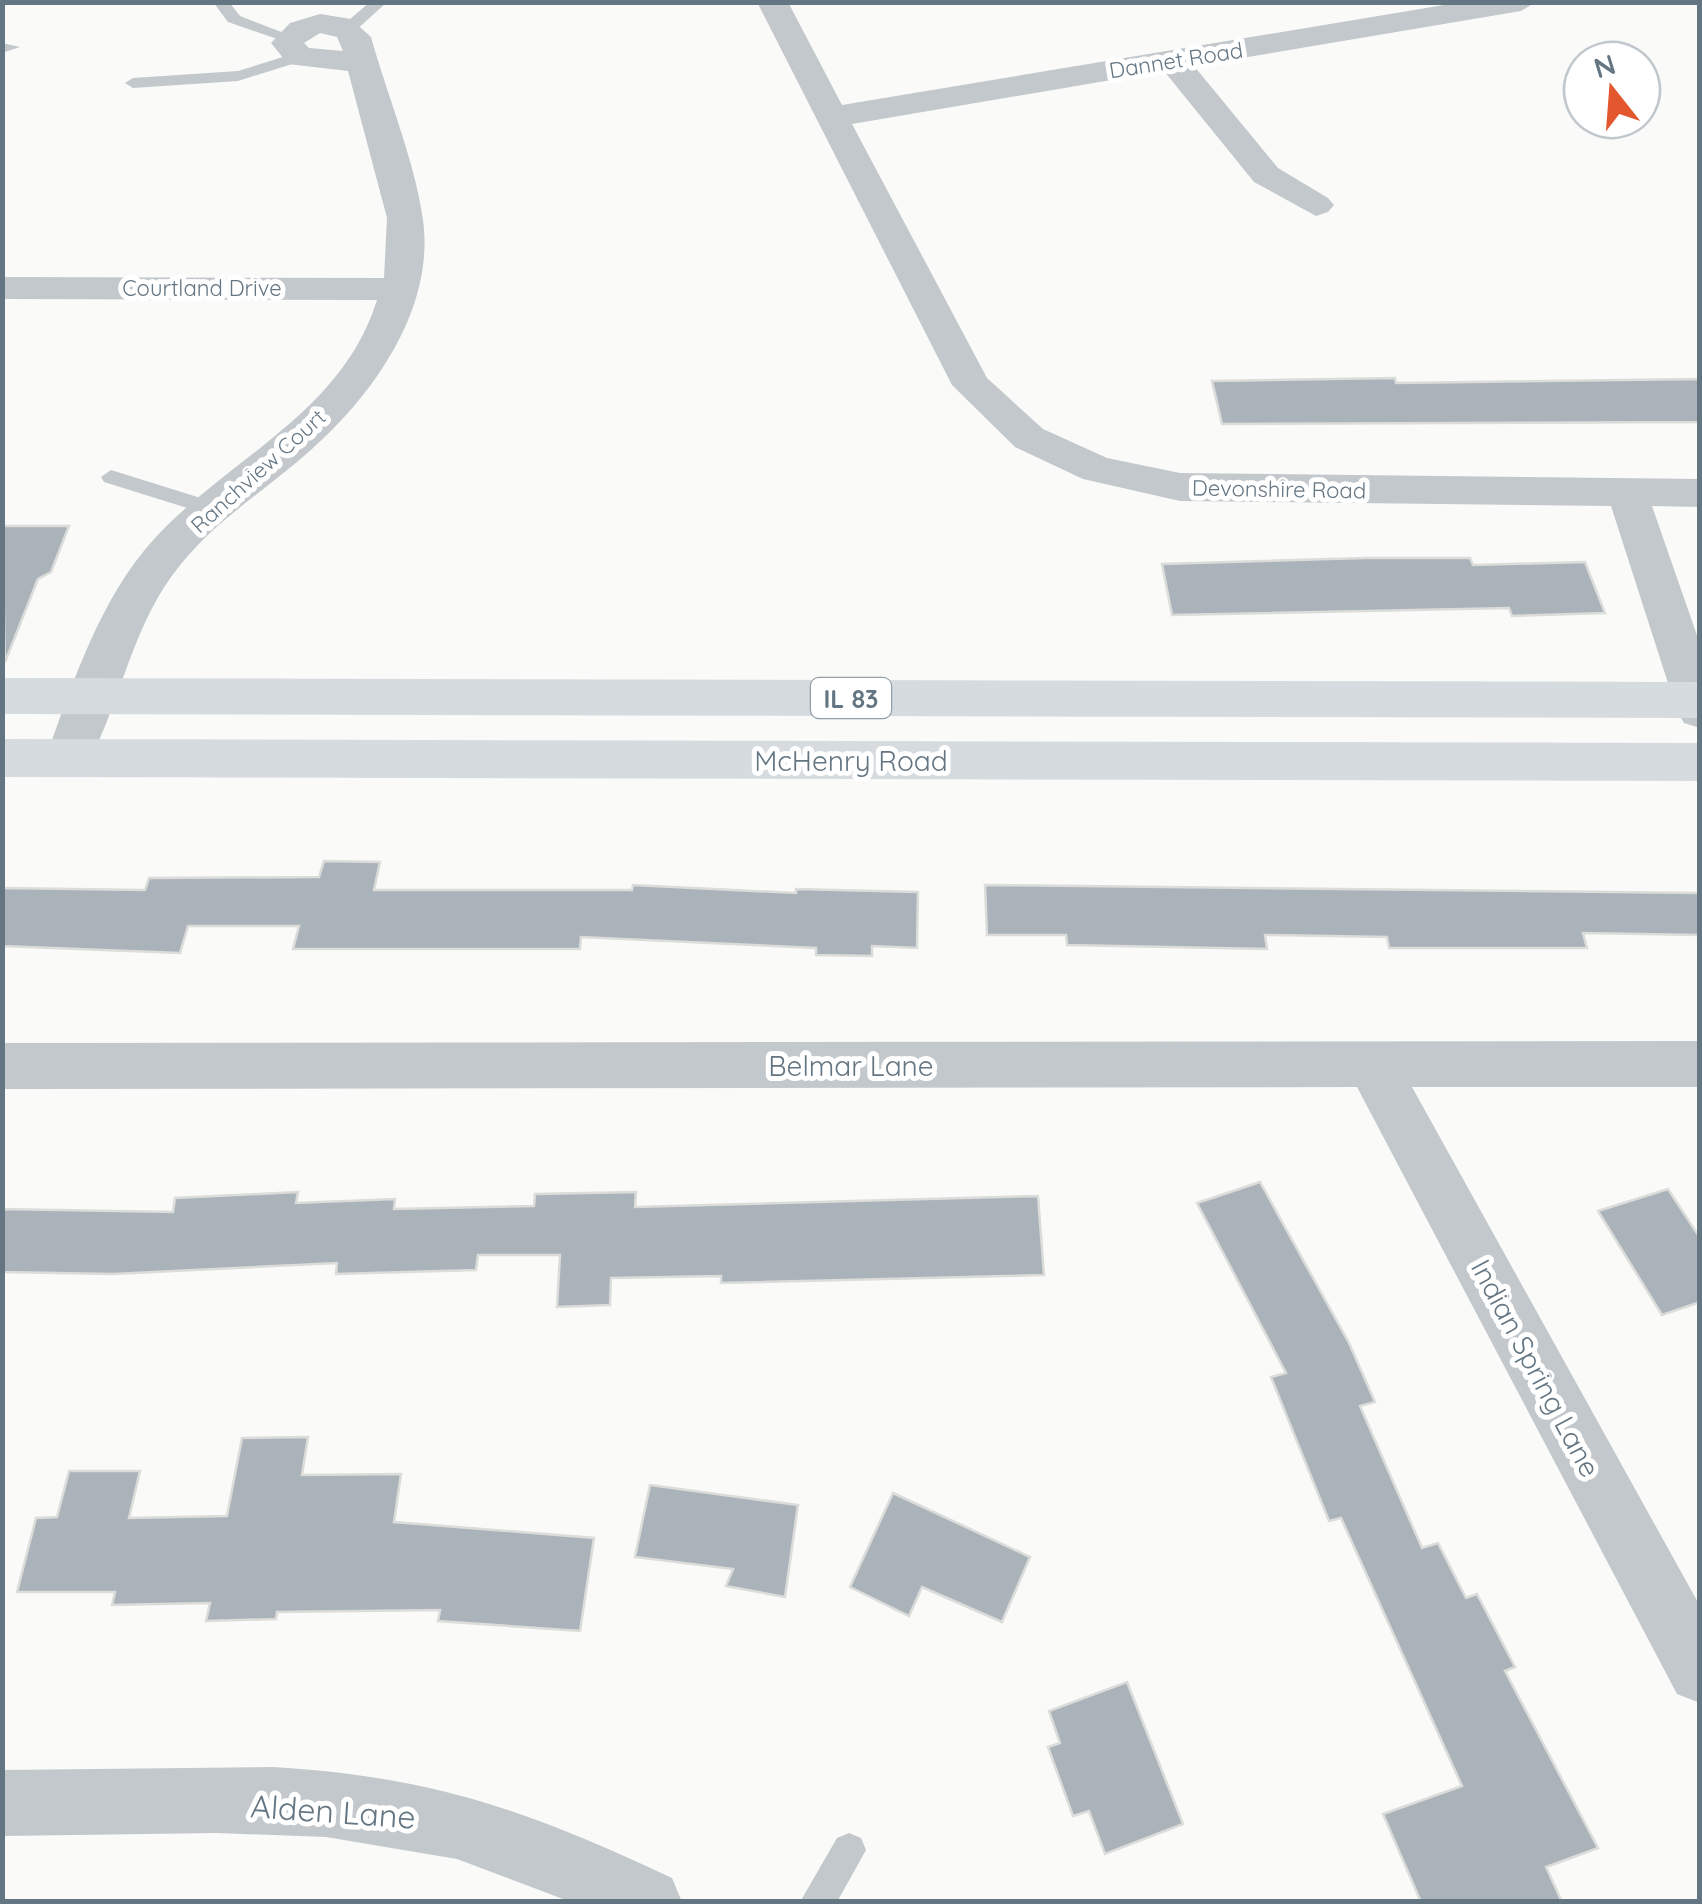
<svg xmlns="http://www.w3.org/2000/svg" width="1702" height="1904" viewBox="0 0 1702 1904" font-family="Quicksand,sans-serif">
<rect width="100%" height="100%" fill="#fafaf8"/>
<!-- building -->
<g fill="#aab3b9" stroke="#dcdcda" stroke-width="2.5">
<path d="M1395 378 1396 383 1700 379V422L1222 424 1212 381Z"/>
<path d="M2 526H69L51 572 38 579 5 662Z"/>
<path d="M1365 558H1470L1473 565 1585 562 1605 613 1512 616 1509 608 1172 615 1162 564Z"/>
<path d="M324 861 380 862 374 890H632L633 885 796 893V889L918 892 917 948 872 946V956L816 955V948L581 937 580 949H293L299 926H188L180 953 2 946V888L145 890 149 878 319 877Z"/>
<path d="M985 885 1700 893V935L1583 933 1587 948H1389L1387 937 1265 935 1267 949 1067 945 1066 935H987Z"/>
<path d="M1260 1182 1349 1343 1375 1402 1360 1406 1422 1548 1438 1543 1466 1598 1477 1594 1515 1667 1505 1671 1598 1848 1546 1867 1562 1902H1421L1383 1814 1462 1786 1341 1518 1329 1521 1271 1377 1286 1373 1197 1203Z"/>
<path d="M1668 1189 1700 1238V1302L1662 1315 1598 1211Z"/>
<path d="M298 1192 296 1203 395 1199 394 1209 534 1206 535 1194 636 1192 635 1207 1038 1196 1044 1275 721 1283V1276L611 1278 610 1305 557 1307 560 1255H478L476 1270 336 1274 337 1263 113 1274 2 1272V1209L173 1212 175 1198Z"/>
<path d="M308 1437 302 1475 401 1474 394 1522 594 1538 580 1631 438 1621 440 1610 277 1612 276 1619 206 1621 210 1603 112 1605 115 1592H17L36 1518 57 1517 69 1471H140L129 1518 227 1516 242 1438Z"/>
<path d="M650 1485 798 1505 785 1597 726 1586 733 1569 635 1557Z"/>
<path d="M893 1493 1030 1557 1002 1622 922 1587 909 1616 850 1587Z"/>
<path d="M1127 1682 1183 1824 1105 1854 1089 1811 1073 1816 1048 1747 1060 1743 1049 1711Z"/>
</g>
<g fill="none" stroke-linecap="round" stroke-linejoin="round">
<!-- lane -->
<g fill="#c3c8cc" fill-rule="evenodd">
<path d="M213 2H229L240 16 297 38 289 43 228 22Z"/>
<path d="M370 2H387L354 32H342V26Z"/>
<path d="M2 43 20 47 2 53Z"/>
<path d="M299 52 305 54V60L238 81 133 88 125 83 133 78 238 71Z"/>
<path d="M111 470 220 504 223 509 213 516 104 482 101 477Z"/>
<path d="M849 1833 861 1838 866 1850 837 1902H800L837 1838Z"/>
</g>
<!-- street -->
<g fill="#c3c8cc" fill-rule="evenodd">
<path d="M757 2H788L842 105 1462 2H1536L1521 11 1194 66 1278 168 1328 198 1334 205 1328 212 1316 216 1254 182 1164 71 852 124 987 378 1043 429 1107 458 1180 473 1700 479V507L1652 506 1700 644V728L1684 723 1677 711 1611 506 1180 501 1083 479 1015 447 952 385Z"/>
<path d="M320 14 351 19 371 37C387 95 415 161 423 220 435 307 375 393 312 449 269 488 218 518 181 564 131 624 122 702 85 769L69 775 53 769 46 757C73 682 100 598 155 538 230 457 342 413 377 300L2 299V277L384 278 387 218 348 71 288 64 271 43 290 23ZM320 33 337 37 343 51 309 48 304 43Z"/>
<path d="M1700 1041V1087H1412L1700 1606V1703L1677 1694 1357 1087 2 1089V1043Z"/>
<path d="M272 1767C431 1776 530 1811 672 1878L682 1902H571L457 1859 326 1837 217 1833 2 1836V1770Z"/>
</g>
<!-- primary -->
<g fill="#d6dbdf" fill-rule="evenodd">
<path d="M2 678 1700 682V718L2 714Z"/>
<path d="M2 739 1700 743V781L2 777Z"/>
</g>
</g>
<g text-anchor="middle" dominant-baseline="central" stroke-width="10" stroke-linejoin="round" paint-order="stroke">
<!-- far-street labels -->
<g font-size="22" fill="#657683" stroke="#fff">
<text transform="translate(1176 60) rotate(-9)">Dannet Road</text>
<text x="202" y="288">Courtland Drive</text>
<text transform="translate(258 471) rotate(-42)">Ranchview Court</text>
<text transform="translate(1279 489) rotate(1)">Devonshire Road</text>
</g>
<!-- shield labels -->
<rect fill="#fff" stroke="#939fa8" stroke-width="2.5" x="811" y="678" width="80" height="40" rx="8"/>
<g font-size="25" font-weight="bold" fill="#657683">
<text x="851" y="698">IL 83</text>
</g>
<!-- street labels -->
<g font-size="28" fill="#657683" stroke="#fff">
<text x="851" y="760">McHenry Road</text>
<text x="851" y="1065">Belmar Lane</text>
<text transform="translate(1536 1368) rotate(62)">Indian Spring Lane</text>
</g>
<!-- near-street labels -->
<g font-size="32" fill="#657683" stroke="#fff">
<text transform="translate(333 1811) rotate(4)">Alden Lane</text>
</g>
</g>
<!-- border -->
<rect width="1702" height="1904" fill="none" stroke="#657683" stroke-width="10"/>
<!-- north arrow -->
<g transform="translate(1612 90) rotate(343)"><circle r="48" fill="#ffffff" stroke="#c1c8cd" stroke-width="2.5"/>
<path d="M0-8L18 38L0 25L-18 38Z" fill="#e4572e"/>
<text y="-15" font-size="28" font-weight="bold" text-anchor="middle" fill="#657683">N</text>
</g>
</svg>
